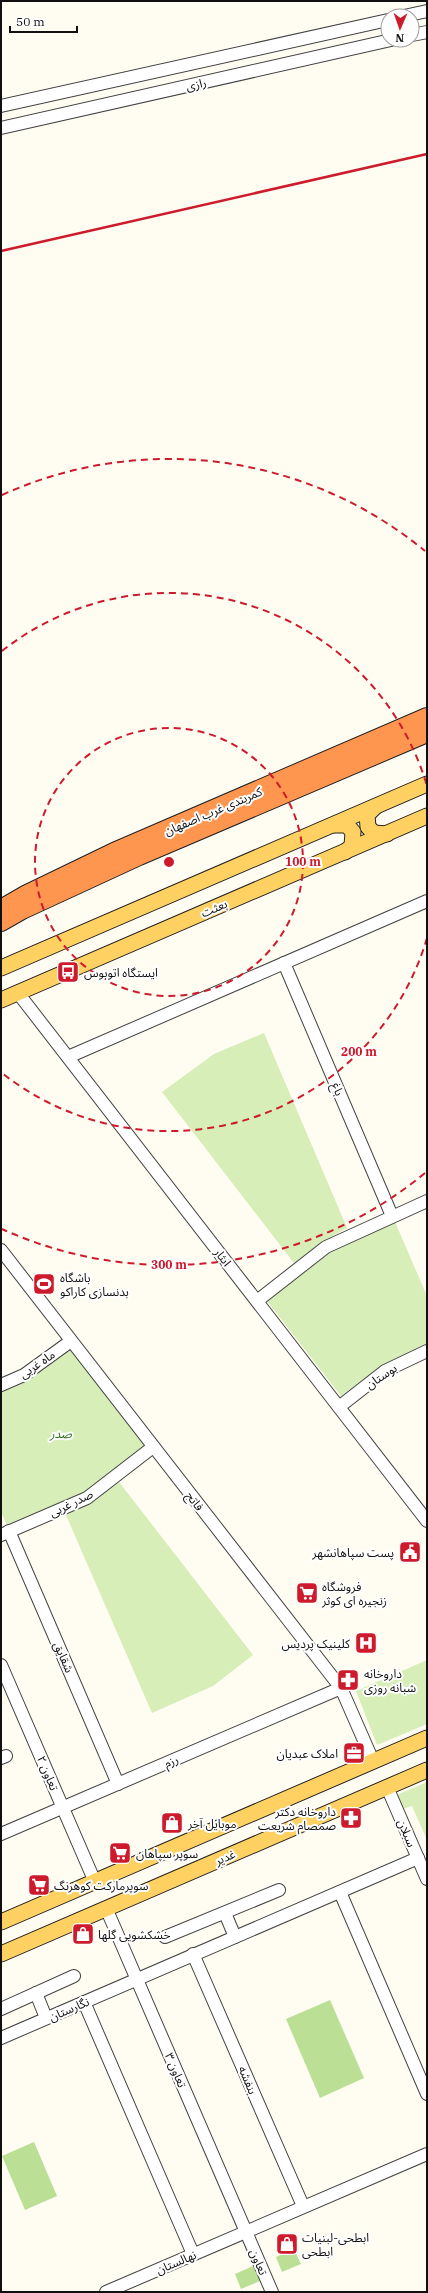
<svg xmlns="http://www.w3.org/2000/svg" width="428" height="2293" viewBox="0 0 428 2293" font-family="'IBM Plex Serif','Noto Sans Arabic',serif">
<rect width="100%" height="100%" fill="#fffcf2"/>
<!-- green -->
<g fill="#d7eeb8">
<path d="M264 1033 347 1228 322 1242 294 1263 162 1092 214 1054Z"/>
<path d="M395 1222 427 1296V1344L382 1365 341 1396 267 1301 330 1253Z"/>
<path d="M72 1349 146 1445 83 1493 7 1525 1 1512V1392L28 1381Z"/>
<path d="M119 1482 253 1655 213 1686 152 1713 66 1515 90 1504Z"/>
<path d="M427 1660V1724L377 1745 356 1691Z"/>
<path d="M427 1782V1840L412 1806 403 1809 397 1795Z"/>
</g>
<!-- forest -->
<g fill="#bbe095">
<path d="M330 2000 364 2078 320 2098 286 2019Z"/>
<path d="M34 2142 57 2196 25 2210 2 2156Z"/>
<path d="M294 2249 301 2264 282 2272 276 2257Z"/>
<path d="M253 2266 260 2281 241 2289 235 2274Z"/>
</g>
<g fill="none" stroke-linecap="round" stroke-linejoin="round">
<!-- minor casing -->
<g stroke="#434343" stroke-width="14">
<g id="minor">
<path d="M404 16 427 11"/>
<path d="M412 35 427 32"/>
<path d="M1 106 388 20"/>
<path d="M1 128 391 40"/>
<path d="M284 963 392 1216"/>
<path d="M18 993 427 1521"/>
<path d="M68 1057 427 901"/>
<path d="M1 1250 341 1688 373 1761"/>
<path d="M257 1301 326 1247 427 1201"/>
<path d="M1 1385 24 1375 71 1341"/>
<path d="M339 1407 385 1371 427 1351"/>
<path d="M9 1531 118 1784"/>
<path d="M1 1535 87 1498 153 1447"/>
<path d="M1 1665 95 1882"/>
<path d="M1 1758 6 1756"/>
<path d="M387 1787 427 1879"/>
<path d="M1 1834 341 1688"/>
<path d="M340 1892 427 2094"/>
<path d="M106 1908 272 2292"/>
<path d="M225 1913 235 1937"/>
<path d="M165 1937 279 1890"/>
<path d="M193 1954 303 2206"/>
<path d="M36 1993 46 2018"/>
<path d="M84 2002 193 2254"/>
<path d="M1 2009 74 1976"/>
<path d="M1 2038 418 1858"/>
<path d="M106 2292 427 2154"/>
</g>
</g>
<!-- major casing -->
<g stroke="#212121" stroke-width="17">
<g id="major">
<path d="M375 807 367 815 368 827 374 833 387 834"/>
<path d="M334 825H347L353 832 352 846 345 852"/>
<path d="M1 968 427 784"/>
<path d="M1 1000 427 816"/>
<path d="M1 1922 427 1738"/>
<path d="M1 1954 427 1770"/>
</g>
</g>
<!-- highway casing -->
<g stroke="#212121" stroke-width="20">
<g id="highway">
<path d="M1 909 27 894 114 852 427 717"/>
<path d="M1 922 22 910 139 856 427 733"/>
</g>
</g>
<!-- minor -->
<use href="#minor" stroke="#fff" stroke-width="12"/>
<!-- major -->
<use href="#major" stroke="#ffd062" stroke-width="15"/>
<!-- highway -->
<use href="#highway" stroke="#ff9650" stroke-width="18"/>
<!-- rail -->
<path stroke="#cd1b2d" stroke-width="2.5" d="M1 251 427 154"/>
</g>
<!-- distance rings -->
<g fill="none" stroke="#cd1b2d" stroke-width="2" stroke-dasharray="7 5">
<circle cx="169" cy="862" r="134"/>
<path d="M427 938A269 269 0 0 1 2 1073M2 651A269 269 0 0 1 427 786"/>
<path d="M425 1173A403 403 0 0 1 2 1229M2 495A403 403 0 0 1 425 551"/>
</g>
<!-- icons -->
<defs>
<g id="bus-square" transform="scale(1.15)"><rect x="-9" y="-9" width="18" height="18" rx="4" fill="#cd1b2d" stroke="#fff"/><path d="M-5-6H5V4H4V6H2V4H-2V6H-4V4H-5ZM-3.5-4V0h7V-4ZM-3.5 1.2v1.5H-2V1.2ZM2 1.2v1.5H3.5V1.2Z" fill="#fff"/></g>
<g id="stadium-square" transform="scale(1.15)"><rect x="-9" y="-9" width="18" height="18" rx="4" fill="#cd1b2d" stroke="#fff"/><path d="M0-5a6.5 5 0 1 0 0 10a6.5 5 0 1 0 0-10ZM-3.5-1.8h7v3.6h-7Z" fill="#fff"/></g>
<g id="civic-square" transform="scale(1.15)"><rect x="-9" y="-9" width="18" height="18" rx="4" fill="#cd1b2d" stroke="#fff"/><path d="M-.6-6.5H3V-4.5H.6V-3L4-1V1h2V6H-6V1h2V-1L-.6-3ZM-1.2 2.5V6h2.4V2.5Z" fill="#fff"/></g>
<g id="supermarket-square" transform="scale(1.15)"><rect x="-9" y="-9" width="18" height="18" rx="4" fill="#cd1b2d" stroke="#fff"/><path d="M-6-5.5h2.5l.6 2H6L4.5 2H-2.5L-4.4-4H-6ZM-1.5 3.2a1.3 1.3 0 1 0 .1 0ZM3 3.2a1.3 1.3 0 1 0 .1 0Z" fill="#fff"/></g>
<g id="hospital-square" transform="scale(1.15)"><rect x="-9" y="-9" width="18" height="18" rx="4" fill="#cd1b2d" stroke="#fff"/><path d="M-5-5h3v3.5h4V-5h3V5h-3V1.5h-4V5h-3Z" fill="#fff"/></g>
<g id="pharmacy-square" transform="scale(1.15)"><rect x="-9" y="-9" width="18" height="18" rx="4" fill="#cd1b2d" stroke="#fff"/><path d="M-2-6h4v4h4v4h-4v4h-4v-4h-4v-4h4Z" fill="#fff"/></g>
<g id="office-square" transform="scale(1.15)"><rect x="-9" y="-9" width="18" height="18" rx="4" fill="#cd1b2d" stroke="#fff"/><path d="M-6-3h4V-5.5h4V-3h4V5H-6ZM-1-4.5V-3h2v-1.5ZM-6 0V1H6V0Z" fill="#fff"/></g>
<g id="shop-square" transform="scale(1.15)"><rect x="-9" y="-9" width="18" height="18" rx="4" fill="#cd1b2d" stroke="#fff"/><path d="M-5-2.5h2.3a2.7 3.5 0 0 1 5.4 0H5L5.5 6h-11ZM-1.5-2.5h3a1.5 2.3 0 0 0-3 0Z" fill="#fff"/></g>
</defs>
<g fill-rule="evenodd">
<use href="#bus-square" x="68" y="972"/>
<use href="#stadium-square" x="44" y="1284"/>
<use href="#civic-square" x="410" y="1552"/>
<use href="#supermarket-square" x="307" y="1593"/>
<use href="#hospital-square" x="366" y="1643"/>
<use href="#pharmacy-square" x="348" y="1680"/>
<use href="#office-square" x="354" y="1753"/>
<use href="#pharmacy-square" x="351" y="1818"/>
<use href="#shop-square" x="172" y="1823"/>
<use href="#supermarket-square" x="120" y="1853"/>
<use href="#supermarket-square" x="39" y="1885"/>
<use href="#shop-square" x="83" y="1934"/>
<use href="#shop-square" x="287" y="2244"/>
</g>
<g text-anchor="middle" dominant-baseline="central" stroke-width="4" stroke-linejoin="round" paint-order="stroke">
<!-- street labels -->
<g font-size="12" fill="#101010" stroke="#fff">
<text transform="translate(196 84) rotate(-13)">رازی</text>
<text transform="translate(213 811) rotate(-23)">کمربندی غرب اصفهان</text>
<text transform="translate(214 908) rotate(-23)">بعثت</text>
<text transform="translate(338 1089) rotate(67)">باغ</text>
<text transform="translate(223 1257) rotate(52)">ایثار</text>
<text transform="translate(37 1364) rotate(-34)">ماه غربی</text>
<text transform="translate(381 1376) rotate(-34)">بوستان</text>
<text transform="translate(195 1501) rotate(52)">فاتح</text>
<text transform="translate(71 1503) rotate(-26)">صدر غربی</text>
<text transform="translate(64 1657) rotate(67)">شقایق</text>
<text transform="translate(171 1761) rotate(-23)">رزم</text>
<text transform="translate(48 1773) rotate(67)">تعاون ۲</text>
<text transform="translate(407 1833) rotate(67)">سبلان</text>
<text transform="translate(225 1857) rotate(-23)">غدیر</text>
<text transform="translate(69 2009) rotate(-23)">نگارستان</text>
<text transform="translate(176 2070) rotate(67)">تعاون ۳</text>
<text transform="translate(248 2080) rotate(67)">بنفشه</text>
<text transform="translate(176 2262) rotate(-23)">نهالستان</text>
<text transform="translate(259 2262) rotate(67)">تعاون</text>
</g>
<!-- poi labels -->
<g font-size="12" fill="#101010" stroke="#fff" text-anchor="start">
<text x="84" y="972">ایستگاه اتوبوس</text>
<text x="60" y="1277">باشگاه<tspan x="60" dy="14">بدنسازی کاراکو</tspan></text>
<text x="394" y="1552" text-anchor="end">پست سپاهانشهر</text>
<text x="322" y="1586">فروشگاه<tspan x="322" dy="14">زنجیره ای کوثر</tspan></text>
<text x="350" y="1643" text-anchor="end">کلینیک پردیس</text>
<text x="364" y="1673">داروخانه<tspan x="364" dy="14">شبانه روزی</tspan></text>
<text x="338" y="1753" text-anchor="end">املاک عبدیان</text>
<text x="336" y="1811" text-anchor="end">داروخانه دکتر<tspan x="336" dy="14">صمصام شریعت</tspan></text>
<text x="188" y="1823">موبایل آخر</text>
<text x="136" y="1853">سوپر سپاهان</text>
<text x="54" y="1885">سوپرمارکت کوهرنگ</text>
<text x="98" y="1934">خشکشویی گلها</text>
<text x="302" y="2237">ابطحی-لبنیات<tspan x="302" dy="14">ابطحی</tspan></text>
</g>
<!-- park labels -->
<g font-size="12" font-style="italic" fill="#306e19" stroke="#fff">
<text x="61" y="1433">صدر</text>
</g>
</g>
<circle cx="169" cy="862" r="6" fill="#cd1b2d" stroke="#fff" stroke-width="2"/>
<g font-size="12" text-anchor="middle" font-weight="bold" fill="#cd1b2d" stroke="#fff" stroke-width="4" stroke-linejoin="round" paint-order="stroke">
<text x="303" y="866">100 m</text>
<text x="359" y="1056">200 m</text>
<text x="169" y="1269">300 m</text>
</g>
<!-- border -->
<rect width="428" height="2293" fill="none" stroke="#101010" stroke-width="4"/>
<!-- north arrow -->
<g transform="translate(400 28) rotate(182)"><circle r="19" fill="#ffffff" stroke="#9f9f9f"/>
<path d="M0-3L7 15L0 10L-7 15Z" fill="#cd1b2d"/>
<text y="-6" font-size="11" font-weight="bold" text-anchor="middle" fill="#101010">N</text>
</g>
<!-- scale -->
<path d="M10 26v6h67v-6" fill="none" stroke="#101010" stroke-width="2"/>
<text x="16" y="26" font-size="12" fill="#101010" stroke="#ffffff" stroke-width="3" paint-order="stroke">50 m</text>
</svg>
